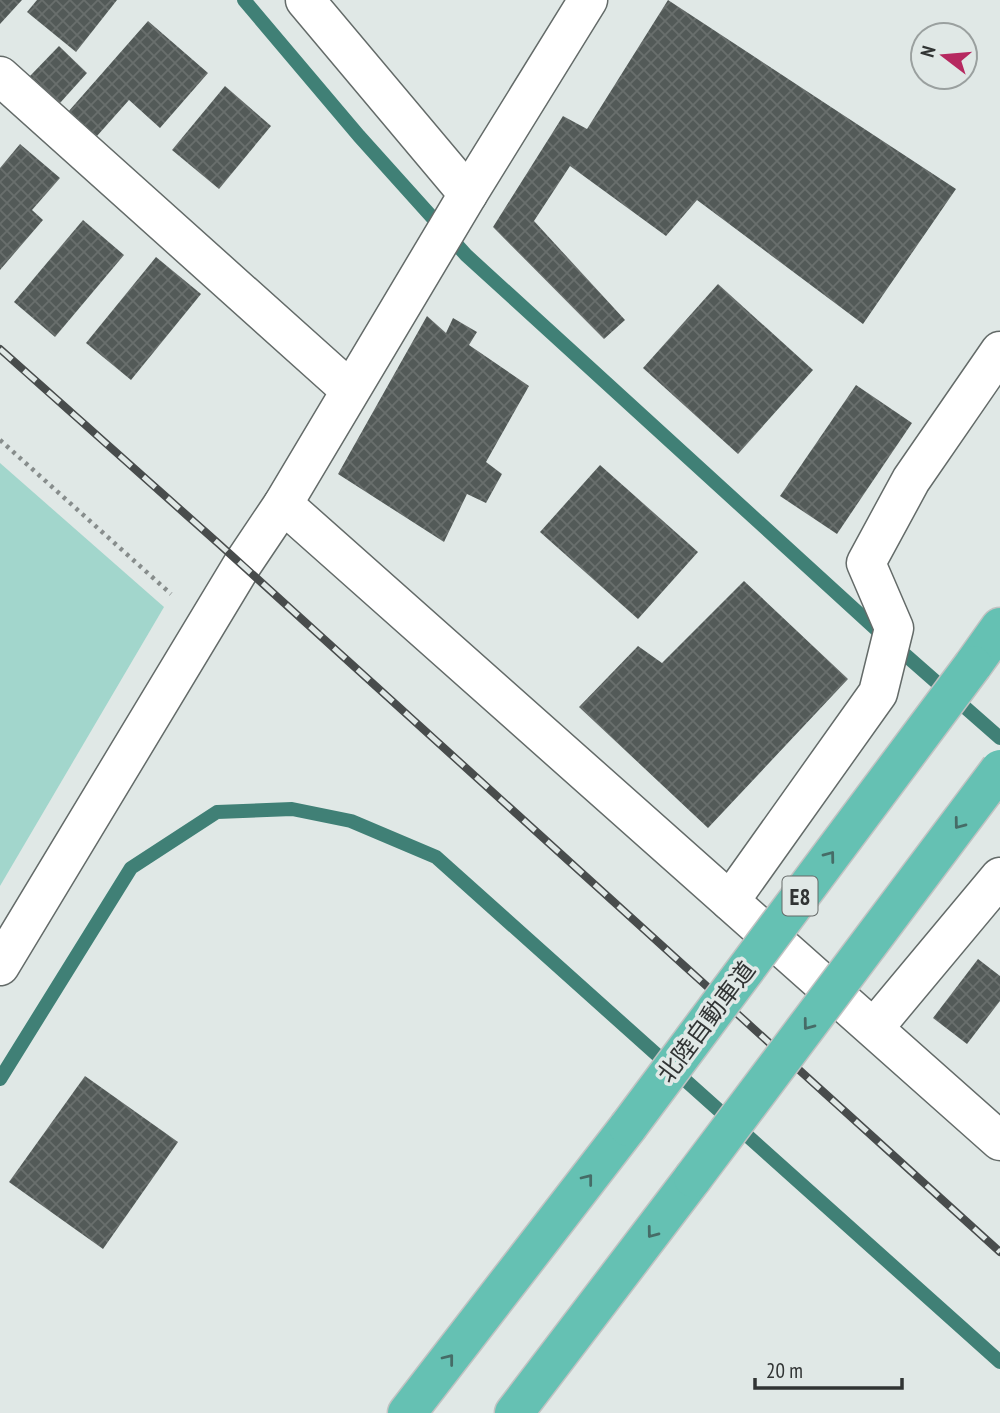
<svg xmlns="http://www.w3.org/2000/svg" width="1000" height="1413" viewBox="0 0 1000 1413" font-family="'PT Sans Narrow','Noto Sans JP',sans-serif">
<defs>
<pattern id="building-cross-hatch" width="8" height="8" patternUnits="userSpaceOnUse" patternTransform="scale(1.75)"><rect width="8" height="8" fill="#535a58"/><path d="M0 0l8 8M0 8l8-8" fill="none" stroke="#696f6d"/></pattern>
</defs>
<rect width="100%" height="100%" fill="#e0e8e6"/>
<!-- green -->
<path fill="#a2d6cc" d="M0 463 164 607 0 886Z"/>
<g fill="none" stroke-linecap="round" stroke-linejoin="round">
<!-- stream -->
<g stroke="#408076" stroke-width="14">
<path d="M244 0 359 136 466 255 877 630 1000 738"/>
<path d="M0 1079 131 868 217 812 292 809 351 821 436 857 1000 1362"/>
</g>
</g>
<!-- building -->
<g fill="url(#building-cross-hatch)">
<path d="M0 0H22L0 24Z"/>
<path d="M37 0H117L76 52 27 12Z"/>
<path d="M668 0 956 189 863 324 697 200 666 236 570 166 534 221 625 320 604 339 493 227 563 116 587 129Z"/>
<path d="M148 21 208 73 160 128 129 100 97 136 68 112Z"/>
<path d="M59 46 87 73 60 103 30 76Z"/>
<path d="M225 86 271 126 219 189 172 150Z"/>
<path d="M20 144 60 178 32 210 43 220 0 270V168Z"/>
<path d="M83 220 124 255 55 337 14 302Z"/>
<path d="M156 257 201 294 131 380 86 343Z"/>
<path d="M718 284 813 370 738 454 643 368Z"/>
<path d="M427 316 446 333 453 318 477 332 469 345 529 386 486 462 502 474 486 503 467 494 444 542 338 474Z"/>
<path d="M856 385 912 423 837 534 780 496Z"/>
<path d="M600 465 698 552 638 619 540 532Z"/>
<path d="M744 581 848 679 708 828 579 707 638 646 662 663Z"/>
<path d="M978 959 1000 976V1001L967 1044 933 1018Z"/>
<path d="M85 1076 178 1142 103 1249 9 1182Z"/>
</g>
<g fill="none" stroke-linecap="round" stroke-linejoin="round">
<!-- street casing -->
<g stroke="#646b69" stroke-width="41">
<g id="street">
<path d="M305 0 468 194"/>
<path d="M0 76 350 390"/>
<path d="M730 901 878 693 894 628 866 563 911 480 1000 351"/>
<path d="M874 1028 1000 877"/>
</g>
</g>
<!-- secondary casing -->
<g stroke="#646b69" stroke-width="41">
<g id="secondary">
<path d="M283 504 1000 1141"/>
<path d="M0 966 242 565 283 504 468 194 588 0"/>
</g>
</g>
<!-- highway casing -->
<g stroke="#c1c2c2" stroke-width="41">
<g id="highway">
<path d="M973 665 1000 627"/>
<path d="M407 1413 628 1127"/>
<path d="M514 1413 693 1178"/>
</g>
</g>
<!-- path -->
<path stroke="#878d8c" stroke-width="4.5" stroke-dasharray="3.5 5" stroke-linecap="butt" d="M0 440 171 594"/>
<!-- street -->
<use href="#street" stroke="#fff" stroke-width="38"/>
<!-- secondary -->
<use href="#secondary" stroke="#fff" stroke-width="38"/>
<!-- highway -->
<use href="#highway" stroke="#65c1b3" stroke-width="38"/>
<!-- rail casing -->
<g stroke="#484c4c" stroke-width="8">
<path id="rail" d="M0 349 219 544 1000 1252"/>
</g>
<!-- rail -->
<use href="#rail" stroke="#e0e8e6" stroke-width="5" stroke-dasharray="16" stroke-linecap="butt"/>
<!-- highway-bridge casing -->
<g stroke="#c1c2c2" stroke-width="41" stroke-linecap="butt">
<g id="highway-bridge">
<path d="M628 1127 973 665"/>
<path d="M693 1178 1000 769"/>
</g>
</g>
<!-- highway-bridge -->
<use href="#highway-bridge" stroke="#65c1b3" stroke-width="38"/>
</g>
<!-- one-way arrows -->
<defs><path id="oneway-chevron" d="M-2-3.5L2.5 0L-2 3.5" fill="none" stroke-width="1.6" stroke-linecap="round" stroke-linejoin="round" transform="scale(1.75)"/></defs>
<g stroke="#466c67">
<use href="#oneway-chevron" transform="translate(959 824) rotate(127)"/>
<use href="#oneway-chevron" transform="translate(830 856) rotate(-53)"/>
<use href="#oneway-chevron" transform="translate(808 1025) rotate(127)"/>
<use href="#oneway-chevron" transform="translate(588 1179) rotate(-52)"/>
<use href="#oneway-chevron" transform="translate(652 1233) rotate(127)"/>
<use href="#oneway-chevron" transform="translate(449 1359) rotate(-52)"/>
</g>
<g text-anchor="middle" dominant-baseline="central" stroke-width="7" stroke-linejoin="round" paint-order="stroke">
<!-- shield labels -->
<rect fill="#e0e8e6" stroke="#666a69" stroke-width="2" x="782.5" y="876.5" width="35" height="39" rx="5"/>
<g font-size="23" font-weight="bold" fill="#313434">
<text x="800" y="896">E8</text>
</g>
<!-- street labels -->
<g font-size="24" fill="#313434" stroke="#e0e8e6">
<text transform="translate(706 1022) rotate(-53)">北陸自動車道</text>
</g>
</g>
<!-- north arrow -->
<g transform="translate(944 56) rotate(286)"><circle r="33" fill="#e0e8e6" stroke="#9aa09f" stroke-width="2"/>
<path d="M0-5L12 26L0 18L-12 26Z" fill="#b62960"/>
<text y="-10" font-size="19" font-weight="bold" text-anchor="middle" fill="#313434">N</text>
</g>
<!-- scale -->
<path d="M755 1378v10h147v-10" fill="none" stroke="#313434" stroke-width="3.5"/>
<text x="766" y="1378" font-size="21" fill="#313434" stroke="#e0e8e6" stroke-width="5" paint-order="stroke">20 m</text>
</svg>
